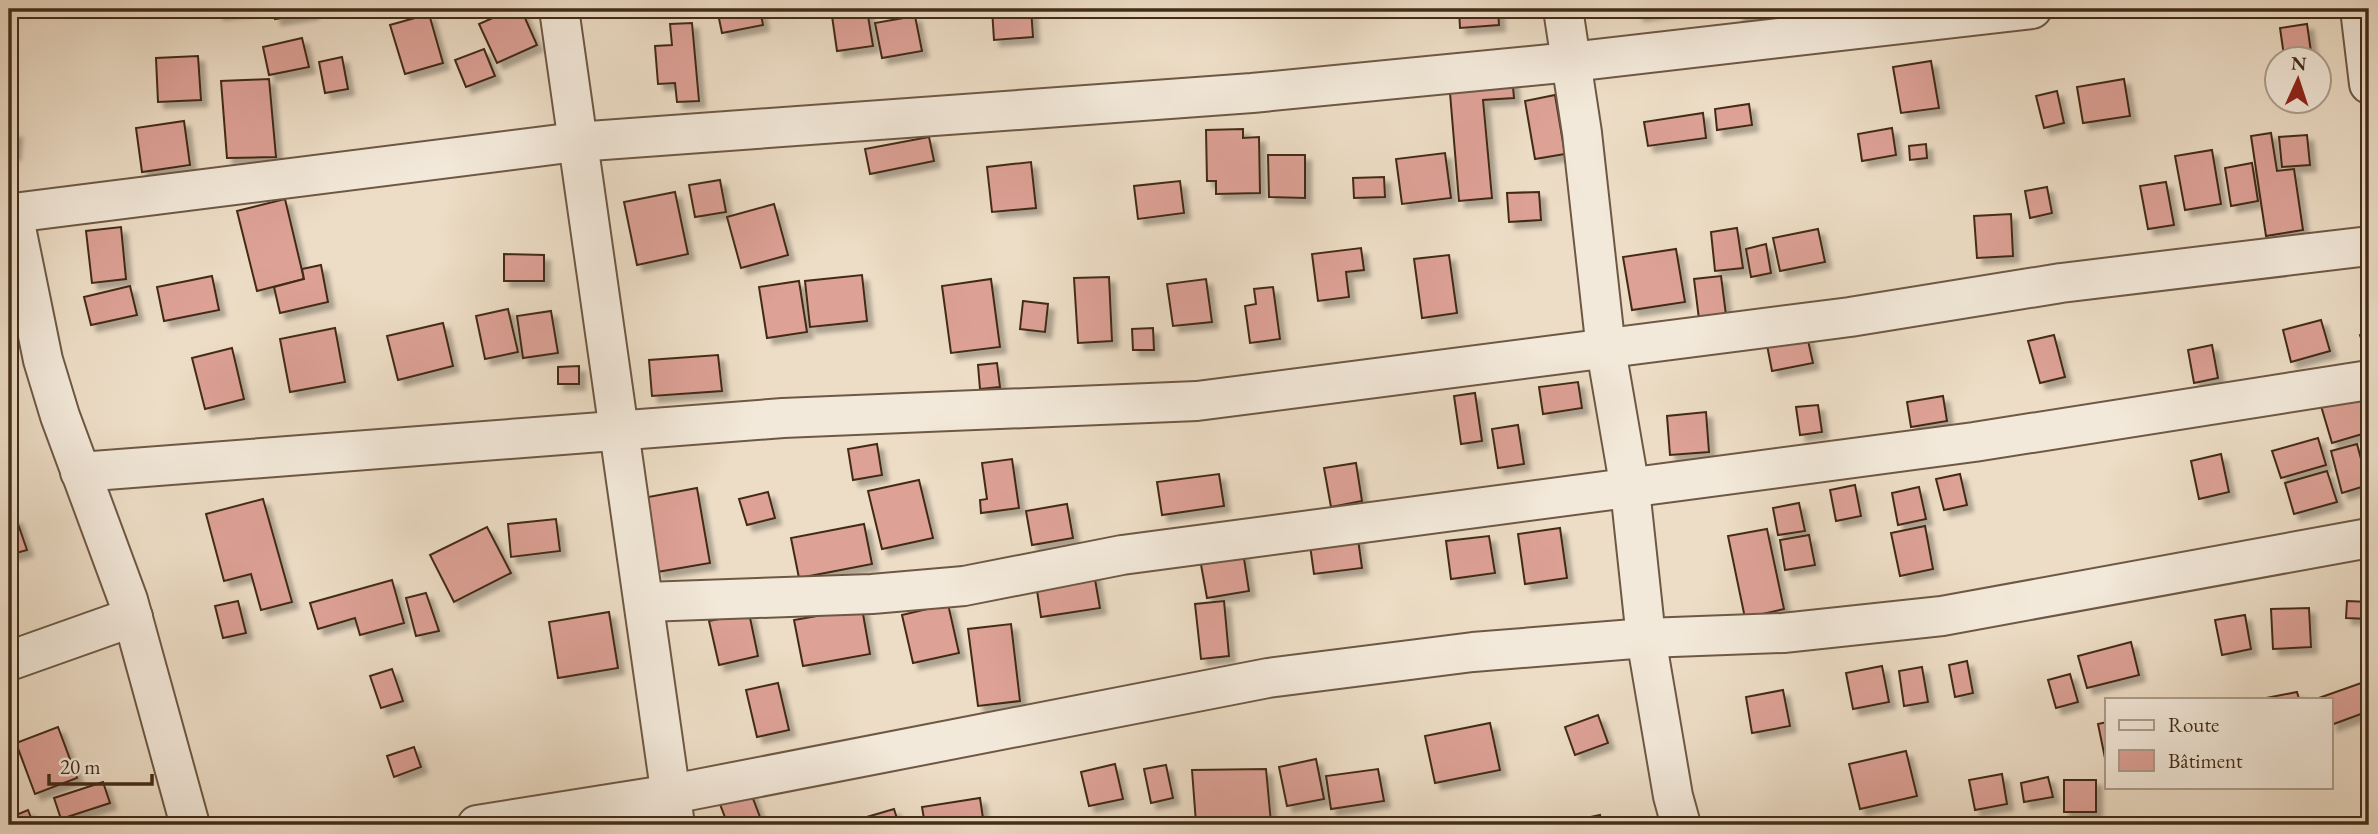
<svg xmlns="http://www.w3.org/2000/svg" width="2378" height="834" viewBox="0 0 2378 834" font-family="'EB Garamond',serif">
<defs>
<filter id="shadow"><feDropShadow dx="6" dy="6" stdDeviation="2" flood-color="#0004"/></filter>
</defs>
<rect width="100%" height="100%" fill="#edddc6"/>
<filter id="stains"><feTurbulence type="fractalNoise" baseFrequency=".00286" numOctaves="4"/><feColorMatrix values="0 0 0 0 .2 0 0 0 0 .09 0 0 0 0 .02 0 0 0 .5 -.17"/></filter>
<radialGradient id="worn" r=".72"><stop offset=".6" stop-color="#630" stop-opacity="0"/><stop offset="1" stop-color="#630" stop-opacity=".3"/></radialGradient>
<!-- building -->
<g fill="#dda196" stroke="#432c18" stroke-width="2" filter="url(#shadow)">
<path d="M217 9H253L218 14Z"/>
<path d="M274 9H312L313 13 275 19Z"/>
<path d="M513 9H521L537 45 497 63 479 24Z"/>
<path d="M717 9H760L763 25 722 33Z"/>
<path d="M992 9H1031L1033 37 994 40Z"/>
<path d="M1459 9H1498L1499 25 1460 28Z"/>
<path d="M1637 9H1672L1638 15Z"/>
<path d="M1737 9H1770V14L1738 17Z"/>
<path d="M867 10 873 46 837 51 832 16Z"/>
<path d="M429 14 443 63 405 74 390 25Z"/>
<path d="M915 16 922 51 882 58 875 23Z"/>
<path d="M692 23 699 101 677 102 675 83 658 84 655 46 672 45 670 24Z"/>
<path d="M2307 24 2311 52 2284 56 2280 28Z"/>
<path d="M302 38 309 67 269 75 263 47Z"/>
<path d="M484 49 495 76 466 87 455 60Z"/>
<path d="M198 56 201 100 158 102 156 58Z"/>
<path d="M342 57 348 89 325 93 319 62Z"/>
<path d="M1931 61 1939 108 1901 113 1893 67Z"/>
<path d="M1512 76 1514 98 1483 100 1492 198 1459 201 1449 81Z"/>
<path d="M269 79 276 157 227 158 221 81Z"/>
<path d="M2124 79 2130 116 2083 123 2077 87Z"/>
<path d="M2057 91 2064 123 2044 128 2036 96Z"/>
<path d="M1555 95 1565 154 1535 159 1525 101Z"/>
<path d="M1749 104 1752 125 1717 130 1715 109Z"/>
<path d="M1703 113 1706 138 1648 146 1644 122Z"/>
<path d="M184 121 190 165 142 172 136 128Z"/>
<path d="M1892 128 1896 155 1862 161 1858 134Z"/>
<path d="M1243 129V138L1259 137 1260 193 1216 194V181H1207L1206 130Z"/>
<path d="M9 132H16L14 154H9Z"/>
<path d="M2271 133 2277 171 2294 169 2303 230 2266 236 2251 136Z"/>
<path d="M2307 135 2310 165 2282 167 2279 137Z"/>
<path d="M929 137 934 161 870 174 865 149Z"/>
<path d="M1926 144 1927 158 1910 160 1909 146Z"/>
<path d="M2212 150 2221 204 2185 210 2175 156Z"/>
<path d="M1445 153 1451 198 1402 204 1396 159Z"/>
<path d="M1268 155H1305V198L1269 197Z"/>
<path d="M1031 162 1036 208 992 212 987 167Z"/>
<path d="M2252 163 2258 201 2231 206 2225 168Z"/>
<path d="M1384 177 1385 197 1354 198 1353 178Z"/>
<path d="M720 180 726 212 695 217 689 185Z"/>
<path d="M1180 181 1184 213 1138 219 1134 186Z"/>
<path d="M2166 182 2174 225 2148 229 2140 186Z"/>
<path d="M2047 187 2052 213 2030 218 2025 191Z"/>
<path d="M675 192 688 254 637 265 624 202Z"/>
<path d="M1539 192 1541 220 1509 222 1507 193Z"/>
<path d="M285 199 304 279 257 291 237 211Z"/>
<path d="M774 204 788 255 741 268 727 217Z"/>
<path d="M2011 214 2013 256 1977 258 1974 216Z"/>
<path d="M121 227 126 279 92 283 86 231Z"/>
<path d="M1737 228 1743 268 1715 271 1711 232Z"/>
<path d="M1818 229 1825 262 1780 271 1773 238Z"/>
<path d="M1766 244 1771 273 1751 277 1746 249Z"/>
<path d="M1361 248 1364 270 1346 272 1349 297 1318 301 1312 254Z"/>
<path d="M1676 249 1685 302 1632 310 1623 257Z"/>
<path d="M504 254 544 255V281H504Z"/>
<path d="M1449 255 1457 313 1422 318 1414 259Z"/>
<path d="M321 265 328 302 280 313 274 287 304 279 302 269Z"/>
<path d="M862 275 867 321 810 327 805 281Z"/>
<path d="M212 276 219 310 164 321 157 287Z"/>
<path d="M1721 276 1726 315 1699 319 1694 279Z"/>
<path d="M1109 277 1112 341 1078 343 1074 278Z"/>
<path d="M991 279 1000 347 951 353 942 286Z"/>
<path d="M1206 279 1212 322 1173 326 1167 284Z"/>
<path d="M799 281 807 332 767 338 759 287Z"/>
<path d="M130 286 137 315 91 325 84 297Z"/>
<path d="M1273 287 1280 339 1250 343 1245 306 1256 304 1254 289Z"/>
<path d="M1023 301 1048 304 1045 332 1020 329Z"/>
<path d="M508 309 518 352 485 359 476 316Z"/>
<path d="M551 311 558 353 523 358 517 316Z"/>
<path d="M2321 320 2330 351 2291 362 2283 330Z"/>
<path d="M443 323 453 366 398 380 387 336Z"/>
<path d="M335 328 345 382 290 392 280 339Z"/>
<path d="M1153 328 1154 350H1133L1132 329Z"/>
<path d="M2369 332V360L2360 335Z"/>
<path d="M2054 335 2065 377 2040 383 2028 341Z"/>
<path d="M1807 336 1813 363 1772 371 1767 345Z"/>
<path d="M2212 345 2218 378 2194 383 2188 350Z"/>
<path d="M232 348 244 399 205 409 192 358Z"/>
<path d="M718 355 722 391 652 396 649 360Z"/>
<path d="M997 363 1000 387 980 389 978 365Z"/>
<path d="M579 366V384H558V367Z"/>
<path d="M1578 382 1582 408 1543 414 1539 387Z"/>
<path d="M1475 393 1482 441 1461 444 1454 396Z"/>
<path d="M2361 394 2369 432 2332 443 2321 406Z"/>
<path d="M1943 396 1947 421 1911 427 1907 402Z"/>
<path d="M1818 405 1822 432 1800 435 1796 407Z"/>
<path d="M1706 412 1709 452 1670 455 1667 416Z"/>
<path d="M1518 425 1524 464 1498 468 1492 429Z"/>
<path d="M2318 438 2326 465 2281 478 2272 451Z"/>
<path d="M877 444 882 475 853 480 848 449Z"/>
<path d="M2357 444 2368 485 2342 493 2331 451Z"/>
<path d="M2221 454 2229 492 2199 499 2191 461Z"/>
<path d="M1012 459 1019 508 981 513 980 500 987 499 982 463Z"/>
<path d="M1356 463 1362 501 1331 507 1324 468Z"/>
<path d="M2327 471 2337 502 2294 514 2285 483Z"/>
<path d="M1219 474 1224 506 1162 515 1157 482Z"/>
<path d="M1960 474 1967 505 1944 510 1936 479Z"/>
<path d="M919 480 933 538 882 549 868 491Z"/>
<path d="M1855 485 1861 516 1836 521 1830 490Z"/>
<path d="M1919 487 1926 519 1898 525 1892 493Z"/>
<path d="M697 488 710 563 657 572 643 498Z"/>
<path d="M768 492 775 518 747 525 739 499Z"/>
<path d="M263 499 292 602 261 610 251 574 224 581 206 514Z"/>
<path d="M1799 503 1805 531 1778 535 1773 508Z"/>
<path d="M1067 504 1073 538 1032 545 1026 511Z"/>
<path d="M16 518 27 550 9 555V520Z"/>
<path d="M556 519 560 551 511 557 508 524Z"/>
<path d="M864 524 872 564 799 578 791 538Z"/>
<path d="M1925 526 1933 569 1900 576 1891 533Z"/>
<path d="M487 527 511 573 454 602 430 555Z"/>
<path d="M1560 528 1567 578 1525 584 1518 534Z"/>
<path d="M1767 529 1784 609 1745 618 1728 536Z"/>
<path d="M1357 532 1362 568 1314 574 1309 538Z"/>
<path d="M1809 535 1815 565 1785 570 1780 540Z"/>
<path d="M1489 536 1495 573 1451 579 1446 541Z"/>
<path d="M1243 552 1249 591 1207 598 1200 559Z"/>
<path d="M1093 568 1100 608 1041 617 1035 577Z"/>
<path d="M392 580 404 623 360 635 355 618 318 629 310 603Z"/>
<path d="M426 593 439 631 416 636 406 598Z"/>
<path d="M238 601 246 633 223 638 215 606Z"/>
<path d="M1224 601 1229 656 1201 659 1195 604Z"/>
<path d="M2347 601 2369 602V619L2346 618Z"/>
<path d="M948 604 959 653 913 663 902 615Z"/>
<path d="M862 608 870 654 803 666 794 620Z"/>
<path d="M2309 608 2311 647 2273 649 2271 609Z"/>
<path d="M609 612 618 668 558 678 549 622Z"/>
<path d="M749 613 758 656 719 665 709 621Z"/>
<path d="M2245 615 2251 649 2222 655 2215 620Z"/>
<path d="M1011 624 1020 701 978 706 968 629Z"/>
<path d="M2131 642 2139 675 2087 688 2078 656Z"/>
<path d="M1967 661 1973 693 1955 697 1949 665Z"/>
<path d="M1882 666 1889 702 1853 709 1846 673Z"/>
<path d="M1922 667 1928 702 1904 706 1899 671Z"/>
<path d="M392 669 403 701 381 708 370 676Z"/>
<path d="M2070 674 2078 702 2056 708 2048 680Z"/>
<path d="M2364 682 2369 697V711L2331 725V699H2316Z"/>
<path d="M778 683 789 730 757 737 746 690Z"/>
<path d="M1783 690 1790 726 1752 733 1746 697Z"/>
<path d="M2297 692 2299 699H2261Z"/>
<path d="M1598 715 1608 743 1575 755 1565 727Z"/>
<path d="M2107 722V762L2106 763 2098 724Z"/>
<path d="M1490 723 1500 770 1435 783 1425 736Z"/>
<path d="M58 727 77 778 35 794 16 743Z"/>
<path d="M414 747 421 767 394 777 387 756Z"/>
<path d="M1906 751 1917 796 1860 809 1849 764Z"/>
<path d="M1316 759 1324 799 1287 806 1279 767Z"/>
<path d="M1115 764 1123 799 1089 806 1081 772Z"/>
<path d="M1166 765 1173 798 1151 803 1144 769Z"/>
<path d="M1266 769 1271 823H1196L1192 770Z"/>
<path d="M1378 769 1384 801 1331 809 1326 776Z"/>
<path d="M2002 774 2007 804 1975 810 1969 780Z"/>
<path d="M2048 777 2053 797 2024 802 2021 783Z"/>
<rect x="2064" y="780" width="32" height="32"/>
<path d="M103 782 110 803 61 819 54 798Z"/>
<path d="M749 788 763 825H728L718 799Z"/>
<path d="M980 798 984 825H925L922 807Z"/>
<path d="M894 809 899 825H854L853 821Z"/>
<path d="M28 810 34 825H9V818Z"/>
<path d="M1600 815 1602 825H1582L1581 819Z"/>
<path d="M124 818 126 825H101Z"/>
<path d="M1525 820 1527 825H1504Z"/>
</g>
<g fill="none" stroke-linecap="round" stroke-linejoin="round">
<!-- minor casing -->
<g stroke="#6e5844" stroke-width="42">
<g id="minor">
<path d="M559 9 675 825"/>
<path d="M1563 9 1582 133 1606 350 1630 489 1646 638 1673 796 1681 825"/>
<path d="M2360 9 2369 84"/>
<path d="M80 472 783 418 1197 401 1850 317 2061 283 2369 246"/>
<path d="M645 602 872 594 964 586 1122 555 1974 442 2369 380"/>
<path d="M9 661 133 617"/>
<path d="M190 825 128 600 60 416 43 360 13 213 576 142 1252 93 1571 62 2032 9"/>
<path d="M477 825 672 794 1268 678 1473 652 1646 638 1783 633 1942 616 2369 538"/>
</g>
</g>
<!-- minor -->
<use href="#minor" stroke="#f3e9da" stroke-width="38"/>
</g>
<!-- margin -->
<rect width="2378" height="834" fill="none" stroke="#edddc6" stroke-width="35"/>
<rect x="10" y="10" width="2357" height="813" fill="none" stroke="#432c18" stroke-width="3.5"/>
<rect x="18" y="18" width="2343" height="799" fill="none" stroke="#432c18" stroke-width="2"/>
<!-- legend -->
<rect x="2105" y="698" width="228" height="91" fill="#f3e9da" stroke="#ad9d8c" stroke-width="2"/>
<rect x="2119" y="720" width="35" height="10" fill="#f3e9da" stroke="#ad9d8c" stroke-width="2"/>
<text x="2168" y="732" font-size="21" fill="#432c18">Route</text>
<rect x="2119" y="750" width="35" height="21" fill="#dda196" stroke="#ad9d8c" stroke-width="2"/>
<text x="2168" y="768" font-size="21" fill="#432c18">Bâtiment</text>
<!-- north arrow -->
<g transform="translate(2298 80) rotate(3)"><circle r="33" fill="#f3e9da" stroke="#ad9d8c" stroke-width="2"/>
<path d="M0-5L12 26L0 18L-12 26Z" fill="#8f2418"/>
<text y="-10" font-size="19" font-weight="bold" text-anchor="middle" fill="#432c18">N</text>
</g>
<!-- scale -->
<path d="M49 774v10h103v-10" fill="none" stroke="#432c18" stroke-width="3.5"/>
<text x="60" y="774" font-size="21" fill="#432c18" stroke="#f3e9da" stroke-width="5" paint-order="stroke">20 m</text>
<rect width="100%" height="100%" filter="url(#stains)"/>
<rect width="100%" height="100%" fill="url(#worn)"/>
</svg>
